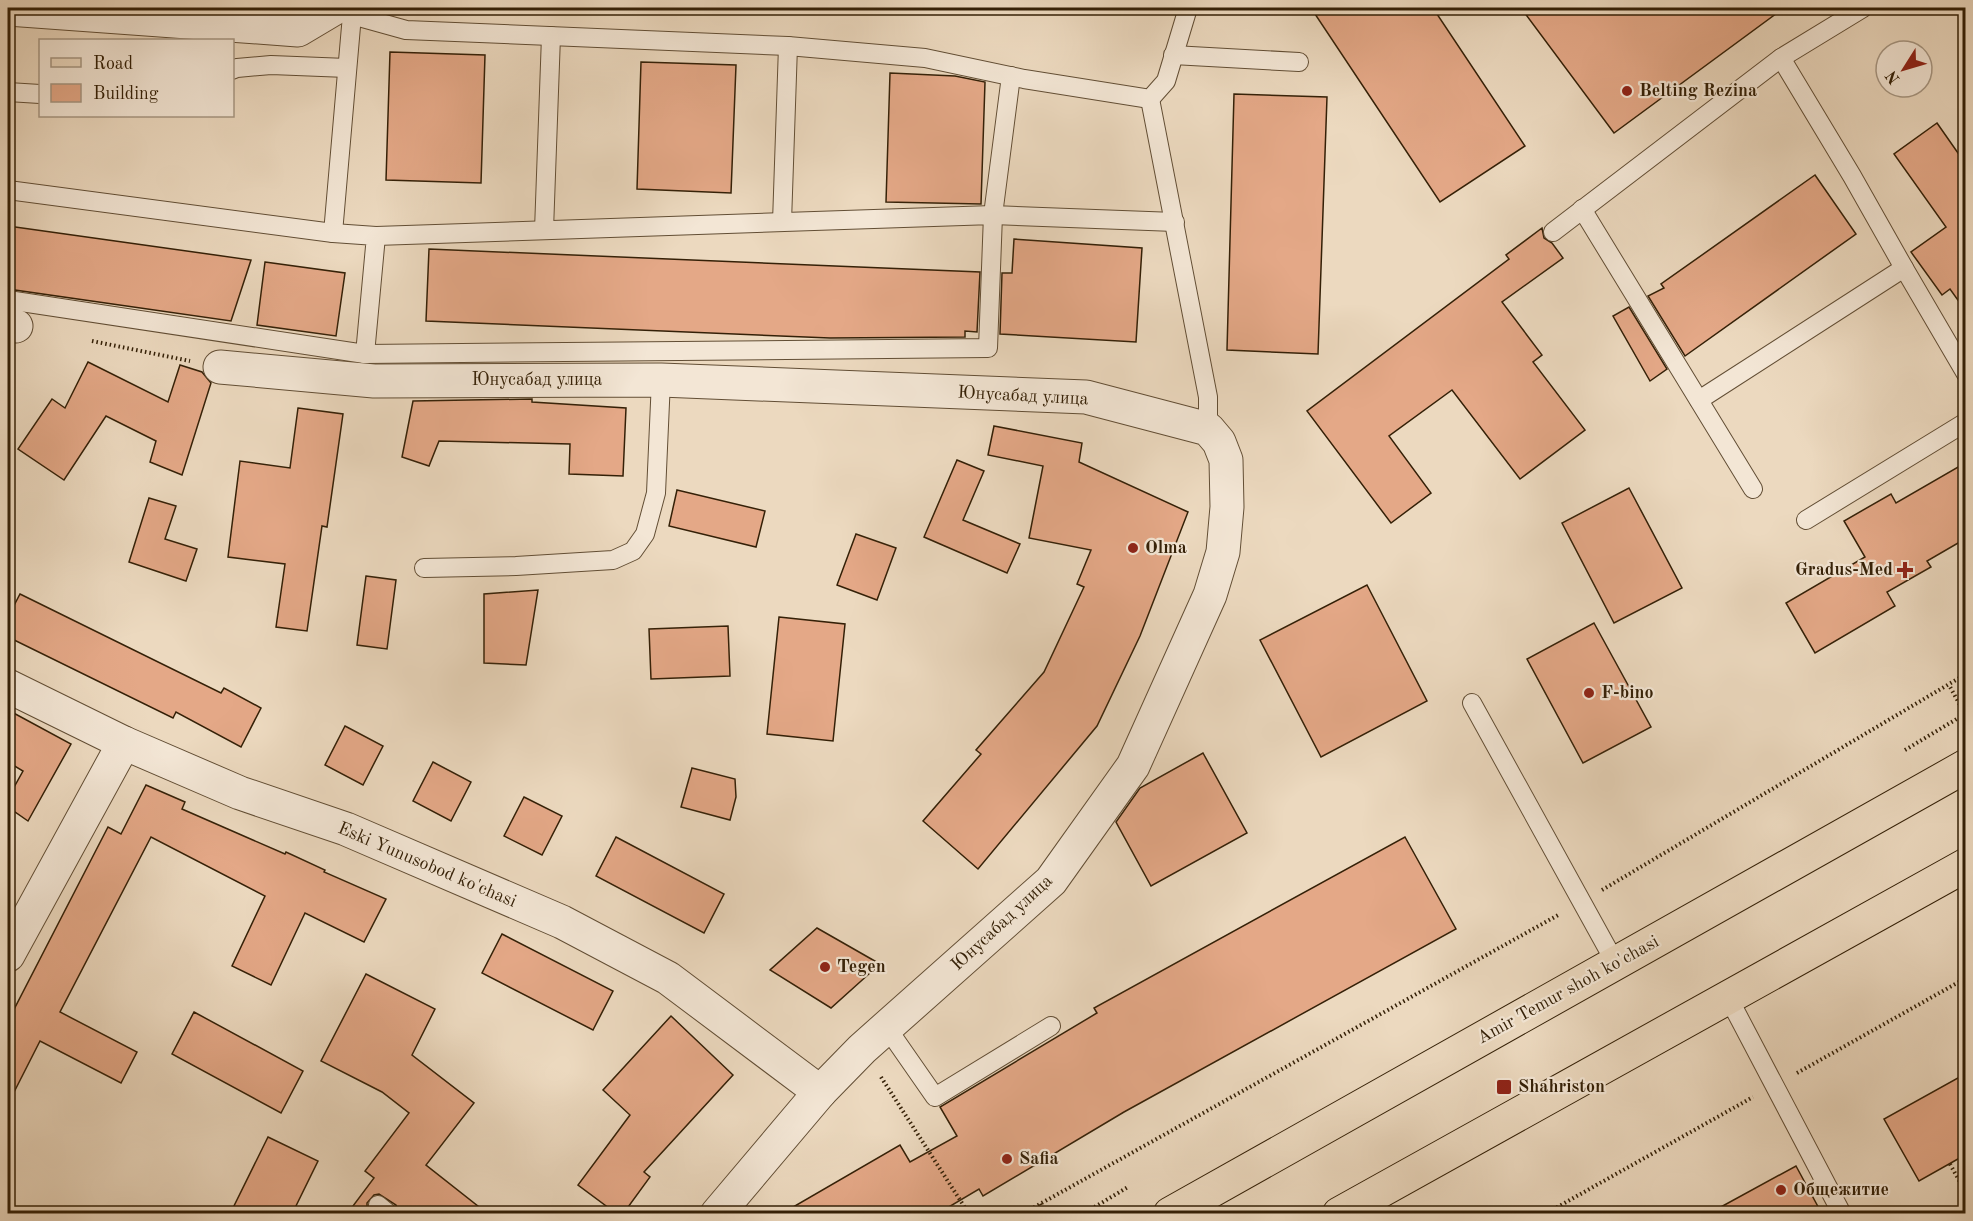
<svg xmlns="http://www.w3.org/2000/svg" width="1973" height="1221" viewBox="0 0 1973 1221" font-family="'Old Standard TT',serif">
<rect width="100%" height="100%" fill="#ecd9bf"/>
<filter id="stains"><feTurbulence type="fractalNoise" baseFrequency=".00333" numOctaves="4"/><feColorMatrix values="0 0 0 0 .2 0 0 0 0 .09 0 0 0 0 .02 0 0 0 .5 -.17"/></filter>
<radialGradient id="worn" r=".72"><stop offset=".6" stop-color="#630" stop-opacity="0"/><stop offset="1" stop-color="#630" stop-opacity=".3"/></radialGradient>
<!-- building -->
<g fill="#e4a887" stroke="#342007" stroke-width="1.5">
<path d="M1311 8H1433L1525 146 1440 202Z"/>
<path d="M1521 8H1784L1614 133Z"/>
<path d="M390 52 485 55 481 183 386 180Z"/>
<path d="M641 62 736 65 731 193 637 189Z"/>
<path d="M890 73 955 76 985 82 981 204 886 202Z"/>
<path d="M1234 94 1327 97 1318 354 1227 350Z"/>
<path d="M1937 123 1965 163V310L1950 289 1942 295 1911 252 1946 227 1894 154Z"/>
<path d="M1815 175 1856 234 1685 356 1648 296 1664 288 1661 284Z"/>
<path d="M8 226 251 260 231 321 8 289Z"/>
<path d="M1542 228 1544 238 1552 243 1563 258 1502 302 1542 355 1533 362 1585 430 1520 479 1452 390 1389 436 1431 493 1391 523 1307 411 1509 259 1506 255Z"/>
<path d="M1014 239 1142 248 1136 342 1000 334 1002 273H1012Z"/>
<path d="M429 249 980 272 977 332 965 331V337L830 338 426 321Z"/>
<path d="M265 262 345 273 336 336 257 325Z"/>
<path d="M1629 307 1667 369 1650 381 1613 316Z"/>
<path d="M88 362 168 402 180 365 202 372 211 383 182 475 150 462 156 441 106 416 64 480 18 449 52 399 65 408Z"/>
<path d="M532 399V402L626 408 623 476 569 474 570 444 439 441 429 466 402 457 413 401Z"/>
<path d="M298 408 343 414 327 527 322 526 307 631 276 627 285 564 228 557 240 461 290 468Z"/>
<path d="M994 426 1082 443 1079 462 1188 512 1140 636 1097 726 978 869 923 821 981 754 976 750 1044 672 1084 587 1077 584 1091 550 1029 538 1043 466 988 455Z"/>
<path d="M957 460 984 471 963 520 1020 544 1007 573 924 537Z"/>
<path d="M1965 463V539L1927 561 1931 567 1887 592 1895 606 1815 653 1786 603 1865 557 1844 521 1891 494 1896 503Z"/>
<path d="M1629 488 1682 588 1614 623 1562 523Z"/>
<path d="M677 490 765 511 756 547 669 526Z"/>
<path d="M149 498 176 506 165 539 197 549 186 581 129 562Z"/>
<path d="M856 534 896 548 877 600 837 585Z"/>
<path d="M366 576 396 580 387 649 357 645Z"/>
<path d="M1367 585 1427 701 1321 757 1260 640Z"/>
<path d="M538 590 526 665 484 663V594Z"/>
<path d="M20 594 221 693 224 688 261 708 241 747 176 712 173 718 8 637V617Z"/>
<path d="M779 617 845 624 833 741 767 734Z"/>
<path d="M1594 623 1651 727 1583 763 1527 659Z"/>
<path d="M728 626 730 676 651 679 649 629Z"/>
<path d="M8 710 71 744 28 821 8 807V798L23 771 8 762Z"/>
<path d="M345 726 383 746 363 785 325 765Z"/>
<path d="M1203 753 1247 833 1151 886 1116 822 1140 788Z"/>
<path d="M433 762 471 782 451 821 413 801Z"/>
<path d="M692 768 735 779 736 797 730 820 681 807Z"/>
<path d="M146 785 185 802 182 809 285 854 286 852 325 870 324 872 386 899 364 942 305 913 271 985 232 966 265 896 151 837 60 1012 137 1052 121 1083 40 1041 8 1104V1021L108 827 121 834Z"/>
<path d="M524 797 562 816 542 855 504 836Z"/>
<path d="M616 837 724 894 704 933 596 876Z"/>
<path d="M1405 837 1456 929 1124 1112 983 1196 979 1189 937 1214H781L900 1145 910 1162 957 1136 940 1107 1097 1013 1094 1008Z"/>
<path d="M817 928 880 964 831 1008 770 970Z"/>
<path d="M502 934 613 991 593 1030 482 973Z"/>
<path d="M366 974 435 1009 412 1055 474 1103 426 1165 488 1214H400L396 1205 379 1194 374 1195 367 1203V1208L371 1214H347L374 1178 365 1171 409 1113 382 1092 321 1061Z"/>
<path d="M194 1012 303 1071 281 1113 172 1054Z"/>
<path d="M671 1016 733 1075 644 1172 650 1177 623 1214H617L578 1185 630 1115 603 1090Z"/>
<path d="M1965 1074V1155L1919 1181 1884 1119Z"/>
<path d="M268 1137 318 1161 292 1214H230Z"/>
<path d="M1796 1166 1822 1214H1708Z"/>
</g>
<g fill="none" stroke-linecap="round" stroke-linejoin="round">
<!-- service casing -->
<g stroke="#624e35" stroke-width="20">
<g id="service">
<path d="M352 15 406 30 788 46 925 58 1024 79 1150 99 1166 81 1188 8"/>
<path d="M1173 55 1299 62"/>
<path d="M232 70 237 68 271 65 347 68"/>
<path d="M1011 76 993 215 1175 222"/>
<path d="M8 92 40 94"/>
<path d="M1150 99 1208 397V429"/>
<path d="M8 190 333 233 376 236 365 354 8 300"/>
<path d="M1582 209 1753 489"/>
<path d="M782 222 788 46"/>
<path d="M544 230 551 36"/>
<path d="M1553 232 1781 58 1863 8"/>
<path d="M333 233 352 15 349 8"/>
<path d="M1904 268 1966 374"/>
<path d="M365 354 988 348 993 215 376 236"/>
<path d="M1699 400 1904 268 1852 176 1781 58"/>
<path d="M1806 520 1966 422"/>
<path d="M424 568 516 566 613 560 633 551 645 534 656 493 661 380"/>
<path d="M1472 703 1616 964"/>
<path d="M1728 997 1842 1214"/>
<path d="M887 1028 935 1097 1051 1026"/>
<path d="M378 1205 389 1214"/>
</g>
</g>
<!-- minor casing -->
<g stroke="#624e35" stroke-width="35">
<g id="minor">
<path d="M8 9 298 30 335 8"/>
<path d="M8 325 16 326"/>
<path d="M220 367 374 381 661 380 1086 397 1208 429 1219 442 1226 460 1227 507 1223 552 1210 595 1133 766 1051 881 862 1049 820 1092 717 1214"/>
<path d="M8 686 124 743 240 793 346 829 562 922 668 978 820 1092"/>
<path d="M8 955 124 743"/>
</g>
</g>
<!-- primary casing -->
<g stroke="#342007" stroke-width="35">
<g id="primary">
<path d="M1170 1214 1966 766"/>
<path d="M1339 1214 1966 865"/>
</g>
</g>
<!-- path -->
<g stroke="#342007" stroke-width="4" stroke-dasharray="1.5 3" stroke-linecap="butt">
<path d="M92 341 190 361"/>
<path d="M1905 750 1965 714 1949 685"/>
<path d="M1602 890 1966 674"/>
<path d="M1797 1073 1966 978"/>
<path d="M881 1077 969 1214"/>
<path d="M1950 1164 1966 1193"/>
<path d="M1960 1182 1966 1179"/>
<path d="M1040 1204 1045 1214"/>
<path d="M1022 1214 1560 914"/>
<path d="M1083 1214 1128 1187"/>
<path d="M1545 1214 1753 1097"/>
</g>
<!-- service -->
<use href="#service" stroke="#f3e6d5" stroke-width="18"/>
<!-- minor -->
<use href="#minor" stroke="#f3e6d5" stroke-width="33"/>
<!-- primary -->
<use href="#primary" stroke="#ecd9bf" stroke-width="33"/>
</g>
<!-- markers -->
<g fill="#8f2418" stroke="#f3e6d5" stroke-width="2">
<circle cx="1627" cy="91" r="6"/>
<circle cx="1133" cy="548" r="6"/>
<path d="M1902 561h6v6h6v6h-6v6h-6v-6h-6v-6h6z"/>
<circle cx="1589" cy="693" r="6"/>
<circle cx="825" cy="967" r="6"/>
<rect x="1496" y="1079" width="16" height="16" rx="3"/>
<circle cx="1007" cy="1159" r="6"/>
<circle cx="1781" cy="1190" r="6"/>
</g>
<g text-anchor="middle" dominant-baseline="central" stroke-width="4.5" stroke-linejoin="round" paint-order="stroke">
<!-- poi labels -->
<g font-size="18" font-weight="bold" fill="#342007" stroke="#f3e6d5" text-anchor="start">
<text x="1639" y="91">Belting Rezina</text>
<text x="1145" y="548">Olma</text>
<text x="1893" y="570" text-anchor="end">Gradus-Med</text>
<text x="1601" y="693">F-bino</text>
<text x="837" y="967">Tegen</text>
<text x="1518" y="1087">Shahriston</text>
<text x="1019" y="1159">Safia</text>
<text x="1793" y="1190">Общежитие</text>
</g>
<!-- street labels -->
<g font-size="18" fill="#342007" stroke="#f3e6d5">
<text x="537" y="380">Юнусабад улица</text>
<text transform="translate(1023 396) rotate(3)">Юнусабад улица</text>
<text transform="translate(427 865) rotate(23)">Eski Yunusobod ko'chasi</text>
<text transform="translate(1002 923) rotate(-43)">Юнусабад улица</text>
<text transform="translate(1568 990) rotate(-29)">Amir Temur shoh ko'chasi</text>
</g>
</g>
<!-- margin -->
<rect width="1973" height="1221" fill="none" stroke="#ecd9bf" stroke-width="30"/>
<rect x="9" y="9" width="1955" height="1203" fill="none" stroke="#342007" stroke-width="3"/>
<rect x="15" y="15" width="1943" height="1191" fill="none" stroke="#342007" stroke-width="1.5"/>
<!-- legend -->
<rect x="39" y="39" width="195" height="78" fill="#f3e6d5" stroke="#a79783" stroke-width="1.5"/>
<rect x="51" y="58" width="30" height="9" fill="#ecd9bf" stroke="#a79783" stroke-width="1.5"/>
<text x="93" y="69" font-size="18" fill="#342007">Road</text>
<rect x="51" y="84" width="30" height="18" fill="#e4a887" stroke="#a79783" stroke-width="1.5"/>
<text x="93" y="99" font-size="18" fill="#342007">Building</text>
<!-- north arrow -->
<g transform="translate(1904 69) rotate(233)"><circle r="28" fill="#f3e6d5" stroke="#a79783" stroke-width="1.5"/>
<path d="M0-4.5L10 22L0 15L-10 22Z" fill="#8f2418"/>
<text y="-9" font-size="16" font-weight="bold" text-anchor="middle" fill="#342007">N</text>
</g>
<rect width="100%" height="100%" filter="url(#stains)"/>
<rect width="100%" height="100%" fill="url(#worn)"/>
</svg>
